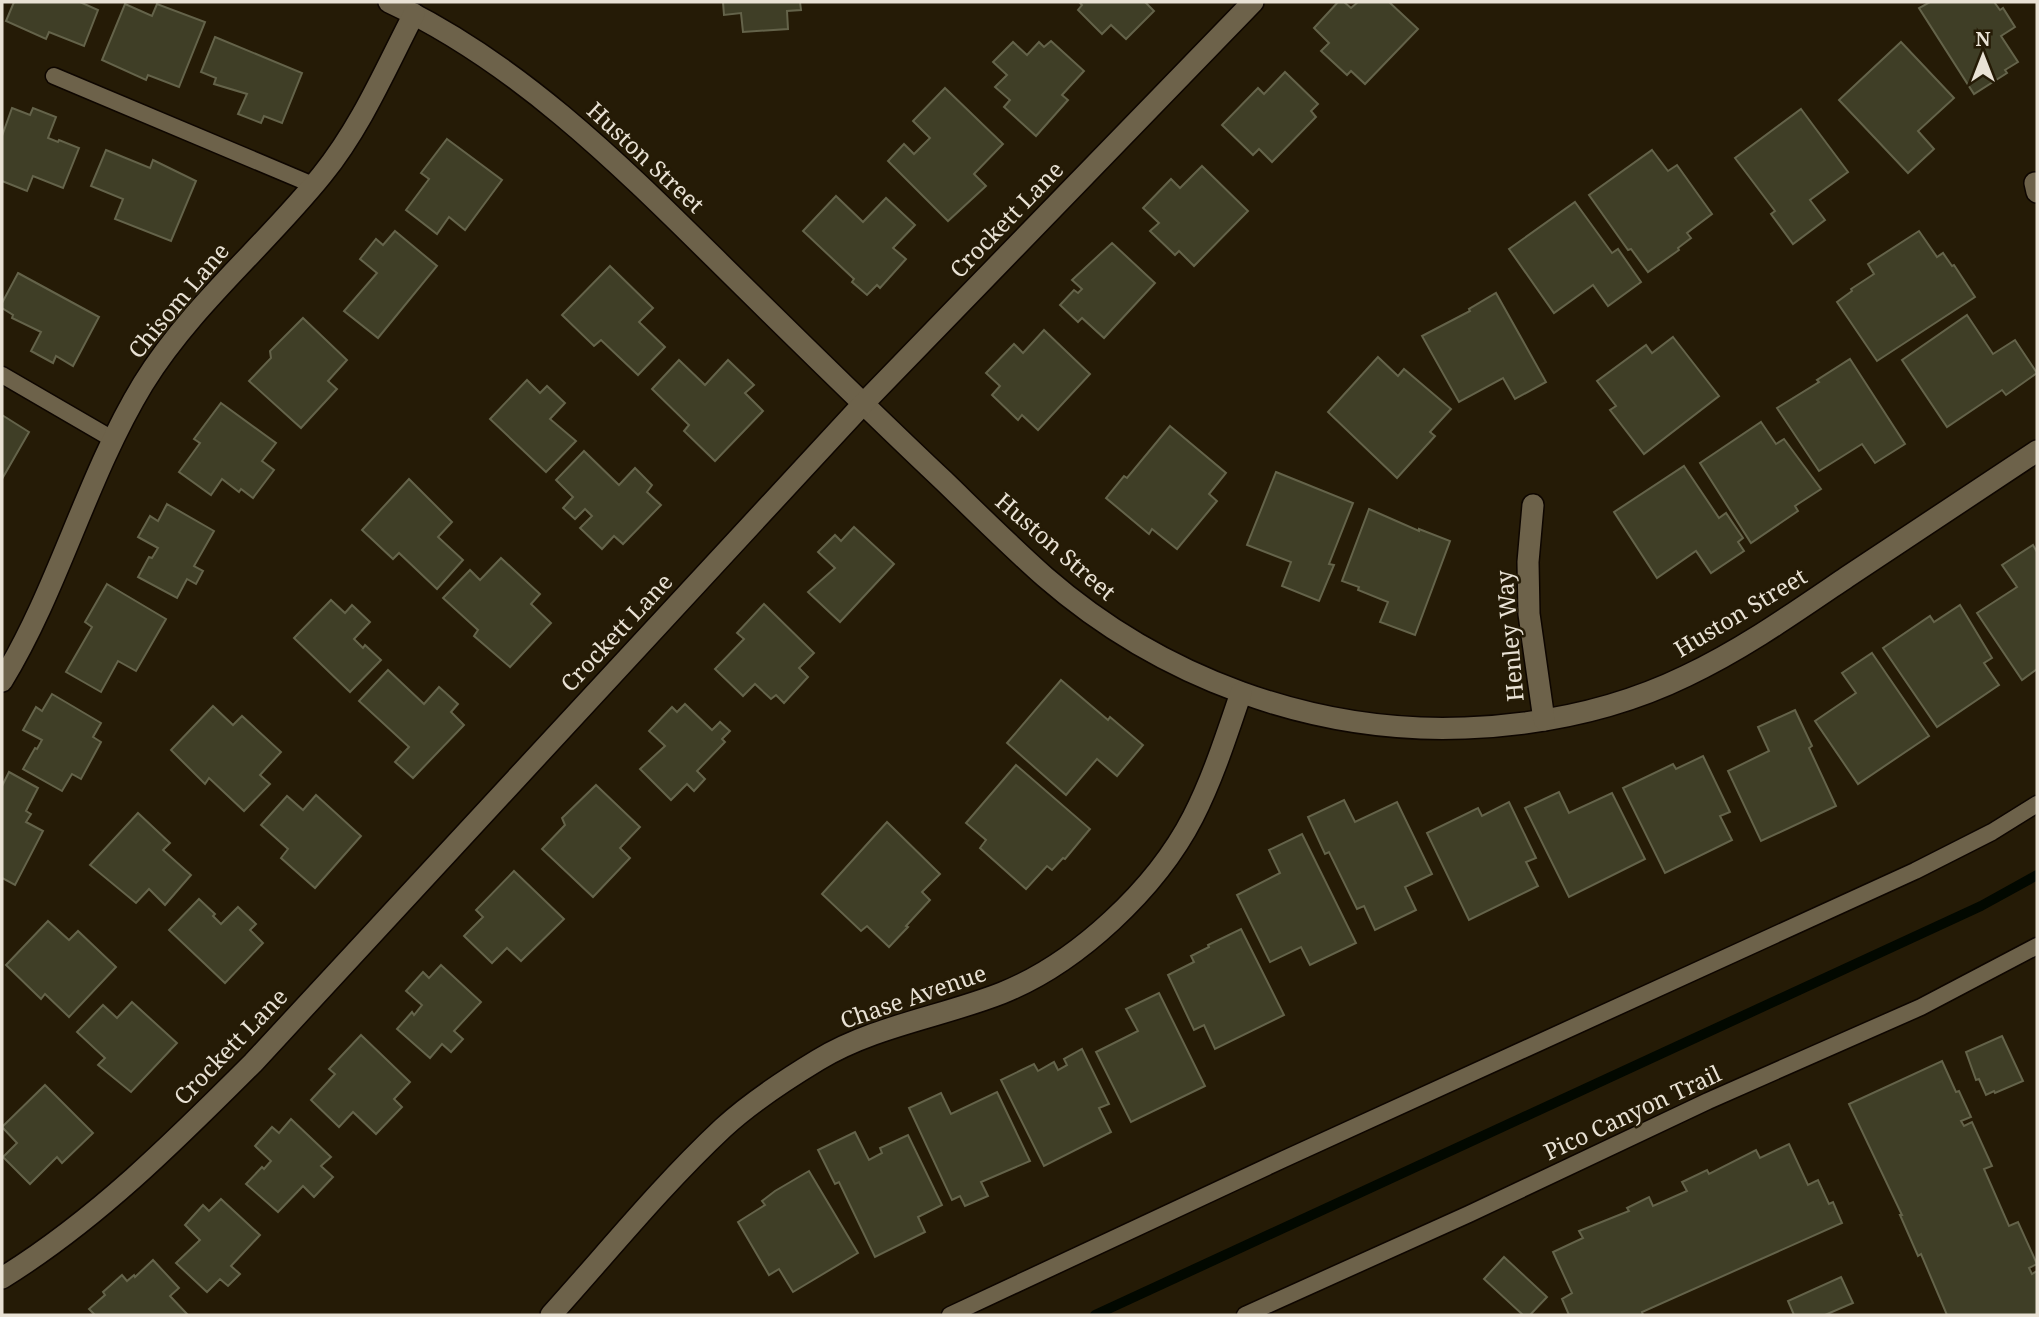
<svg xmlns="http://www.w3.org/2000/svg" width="2039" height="1317" viewBox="0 0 2039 1317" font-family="'Noto Serif',serif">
<rect width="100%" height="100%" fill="#251b06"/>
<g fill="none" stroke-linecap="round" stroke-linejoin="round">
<!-- stream -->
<path stroke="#020800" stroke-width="10" d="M1095 1315 1981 906 2037 875"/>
</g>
<!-- building -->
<g fill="#3f3e26" stroke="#64634a" stroke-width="2">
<path d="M14 2H80L98 10 84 46 49 32 46 39 6 21Z"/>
<path d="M723 2H800L801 10 787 11 788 29 743 32 741 13 724 15Z"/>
<path d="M1079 2H1145L1154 11 1126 39 1111 25 1102 34 1078 10 1082 5Z"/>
<path d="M1338 2H1344L1351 8 1358 2H1389L1418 29 1365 84 1351 71 1347 75 1321 51 1329 43 1314 28Z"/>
<path d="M1930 2H1994L2000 10 2003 8 2015 27 2001 36 2018 62 2005 70 2007 73 1974 94 1919 8Z"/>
<path d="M125 4 152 16 157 4 205 22 179 87 148 75 146 80 102 60Z"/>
<path d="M215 37 302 73 282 123 264 116 261 123 238 114 247 94 214 84 216 78 201 72Z"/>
<path d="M1051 41 1084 71 1062 95 1068 100 1036 136 1004 107 1010 100 995 87 1007 75 993 62 1013 42 1027 55 1039 42 1044 47Z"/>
<path d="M1901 42 1954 98 1918 131 1934 149 1908 173 1839 100Z"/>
<path d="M1285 72 1318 104 1311 111 1316 117 1272 162 1259 149 1253 155 1222 125 1258 88 1264 94Z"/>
<path d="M945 88 1003 144 974 174 986 186 948 221 888 161 904 144 914 154 930 138 913 121Z"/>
<path d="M12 108 30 115 33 108 56 117 48 138 58 142 59 140 79 148 63 188 33 176 27 191 2 181V136Z"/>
<path d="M1801 109 1848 172 1810 200 1825 220 1793 244 1771 214 1775 211 1735 158Z"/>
<path d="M447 139 502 180 465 230 449 217 437 234 406 210 429 179 421 173Z"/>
<path d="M106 150 150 168 153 160 196 181 171 241 115 219 123 199 91 186Z"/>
<path d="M1652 150 1668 171 1677 165 1712 214 1687 233 1691 238 1678 248 1679 250 1648 272 1631 249 1628 250 1589 195Z"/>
<path d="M1202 166 1248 211 1194 266 1179 251 1175 255 1150 231 1159 223 1143 208 1171 179 1180 188Z"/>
<path d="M836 196 863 222 886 198 915 225 893 248 906 259 880 288 877 285 867 295 852 282 854 279 803 231Z"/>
<path d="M1575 202 1612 253 1618 249 1641 282 1608 306 1593 285 1554 313 1509 249Z"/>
<path d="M395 231 437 266 378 338 344 311 377 273 360 259 376 239 383 245Z"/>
<path d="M1919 231 1937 257 1943 253 1952 266 1954 265 1975 297 1877 361 1837 302 1852 291 1851 289 1874 274 1868 264Z"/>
<path d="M1112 243 1155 283 1104 338 1082 318 1078 322 1060 305 1074 290 1078 293 1082 289 1072 280Z"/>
<path d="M610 266 653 308 639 322 665 347 638 375 601 340 594 346 562 315Z"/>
<path d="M18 273 99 317 73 366 56 356 53 363 31 351 41 332 12 318 13 315 2 308V303Z"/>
<path d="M1496 293 1546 382 1515 399 1503 378 1459 402 1422 336 1470 311 1469 309Z"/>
<path d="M1967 315 1993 354 2015 340 2037 373 2006 395 2002 390 1947 427 1902 360Z"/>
<path d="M303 318 347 360 328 381 337 389 301 428 249 381 271 358 270 351Z"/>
<path d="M1044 330 1090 374 1038 430 1022 415 1018 420 992 395 1000 386 986 373 1014 344 1023 353Z"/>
<path d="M1673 337 1719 396 1644 454 1610 410 1616 406 1597 381 1646 345 1652 353Z"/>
<path d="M1378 357 1398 376 1404 369 1451 409 1430 432 1435 436 1397 478 1328 412Z"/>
<path d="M1850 359 1905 444 1875 463 1862 444 1819 471 1777 408 1819 382 1817 380Z"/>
<path d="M679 360 705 385 728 360 754 385 745 393 763 411 715 461 684 431 689 425 652 389Z"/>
<path d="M527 380 540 393 547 386 565 403 550 419 576 441 546 472 490 419Z"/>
<path d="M221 403 276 443 262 461 274 470 253 498 241 489 239 492 222 479 211 495 179 472 200 443 194 439Z"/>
<path d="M2 415 29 432 2 479Z"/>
<path d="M1761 422 1776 444 1784 439 1821 489 1795 506 1798 511 1751 543 1700 463Z"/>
<path d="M1170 426 1226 473 1209 494 1217 501 1177 549 1152 529 1149 534 1106 498 1124 476 1127 478Z"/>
<path d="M584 451 619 485 635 468 652 485 647 492 661 505 623 544 614 536 602 549 580 528 592 516 585 509 575 519 563 508 573 497 556 480Z"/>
<path d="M1684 466 1719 518 1726 513 1743 538 1738 542 1744 551 1711 573 1696 551 1657 578 1614 512Z"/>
<path d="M1276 472 1353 503 1329 564 1334 565 1319 601 1282 586 1291 562 1247 545Z"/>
<path d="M409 479 452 522 438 537 463 560 437 589 399 553 393 559 362 530Z"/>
<path d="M167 504 214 531 194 566 203 571 196 584 187 579 177 598 138 577 149 557 152 558 158 548 138 537 150 516 158 521Z"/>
<path d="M1369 509 1419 531V529L1450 541 1415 635 1380 622 1388 602 1358 590 1359 587 1342 581Z"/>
<path d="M854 527 894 564 840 622 808 592 835 568 818 552 835 535 841 541Z"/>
<path d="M2033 545 2037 552V669L2022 680 1977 613 2017 587 2002 565Z"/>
<path d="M501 558 540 594 531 604 551 623 510 667 474 636 478 630 443 598 470 570 480 580Z"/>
<path d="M107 584 166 619 136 671 118 661 101 692 66 672 92 627 85 622Z"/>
<path d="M331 600 345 613 352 605 370 622 354 639 363 648 365 645 381 660 350 692 294 638Z"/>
<path d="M764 604 814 653 799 668 808 677 784 703 776 695 771 699 755 684 743 696 715 669 744 639 737 633Z"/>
<path d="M1960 605 1992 658 1984 663 1999 685 1937 727 1883 648 1930 616 1934 622Z"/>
<path d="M1872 653 1929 736 1858 784 1815 721 1856 693 1842 673Z"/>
<path d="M388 670 424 704 439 687 458 704 451 712 464 725 413 778 395 762 409 747 359 701Z"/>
<path d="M1061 680 1108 720 1110 717 1143 745 1117 776 1097 759 1066 795 1007 743Z"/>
<path d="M52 694 101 723 93 737 101 742 81 779 72 774 62 791 23 769 35 748 37 749 42 740 23 730 36 707 42 711Z"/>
<path d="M685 704 712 730 720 722 730 731 722 739 725 742 697 771 705 779 694 791 687 784 671 800 640 769 665 746 649 731 672 707 677 712Z"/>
<path d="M213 706 233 725 242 716 281 752 260 775 270 784 244 811 209 778 205 784 171 750Z"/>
<path d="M1795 710 1812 746 1809 748 1836 806 1761 841 1728 771 1769 751 1758 727Z"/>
<path d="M1703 756 1730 812 1720 816 1732 840 1665 873 1623 788 1673 764 1676 769Z"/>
<path d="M1016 765 1090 829 1065 859 1063 858 1052 870 1047 866 1026 889 980 848 986 840 966 823Z"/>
<path d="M9 772 38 788 26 811 31 814 26 822 43 831 15 885 2 878V786Z"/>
<path d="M596 785 640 827 620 848 630 858 593 897 542 849 565 825 562 818Z"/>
<path d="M1559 792 1569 813 1612 793 1645 859 1569 897 1525 808Z"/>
<path d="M316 795 361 836 315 888 281 858 288 849 261 825 287 796 303 810Z"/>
<path d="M1344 800 1355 822 1397 802 1432 874 1405 887 1416 910 1375 930 1364 906 1357 909 1329 852 1325 854 1308 817Z"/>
<path d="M1509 802 1536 858 1526 862 1538 886 1469 920 1427 833 1478 808 1482 816Z"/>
<path d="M138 813 170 843 163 850 191 875 165 905 149 889 136 903 90 865Z"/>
<path d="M887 822 940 874 922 892 930 900 906 926 908 927 889 947 867 926 861 931 822 894Z"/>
<path d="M1302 834 1356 943 1310 965 1301 947 1270 962 1237 895 1280 873 1269 850Z"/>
<path d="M514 871 564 919 521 961 507 948 492 963 464 936 483 917 476 910Z"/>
<path d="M199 899 215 914 213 916 221 924 238 907 256 924 250 930 263 943 225 983 169 930Z"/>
<path d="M48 921 69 940 78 931 116 967 69 1017 45 994 41 999 6 965Z"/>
<path d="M1241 929 1284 1015 1215 1049 1204 1025 1194 1030 1168 975 1194 962 1191 956 1209 947 1208 945Z"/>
<path d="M441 965 481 1002 454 1031 463 1039 451 1052 442 1044 430 1058 397 1029 412 1012 414 1015 422 1005 406 991 423 972 429 978Z"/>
<path d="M1159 993 1205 1086 1131 1122 1096 1052 1138 1031 1126 1009Z"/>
<path d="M132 1002 177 1043 131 1092 98 1065 105 1058 77 1032 103 1005 117 1018Z"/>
<path d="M361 1035 410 1082 394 1099 402 1107 376 1134 353 1112 339 1127 311 1100 335 1074 329 1069Z"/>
<path d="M2002 1036 2023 1081 1995 1093 1994 1091 1986 1095 1979 1079 1976 1080 1966 1052Z"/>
<path d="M1082 1049 1109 1104 1099 1108 1111 1132 1044 1166 1001 1080 1034 1064 1038 1071 1054 1062 1058 1070 1067 1065 1064 1059Z"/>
<path d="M1942 1061 1956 1092 1959 1091 1971 1117 1961 1121 1964 1126 1972 1122 1992 1166 1984 1169 2009 1226 2018 1222 2037 1264 2029 1268 2032 1274 2037 1271V1315H1947L1921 1254 1918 1256 1900 1215H1902L1849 1104Z"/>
<path d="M45 1085 93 1133 62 1163 57 1157 30 1184 3 1157 17 1143 2 1127Z"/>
<path d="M997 1092 1030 1161 981 1182 988 1196 965 1206 960 1196 952 1200 909 1108 941 1093 951 1114Z"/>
<path d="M291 1119 331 1157 321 1166 333 1177 314 1197 303 1186 278 1212 246 1184 262 1167 264 1169 271 1161 255 1146 272 1127 279 1133Z"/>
<path d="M855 1132 869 1160 882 1153 880 1148 908 1135 942 1205 918 1217 925 1232 875 1257 839 1182 835 1184 818 1150Z"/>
<path d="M1789 1144 1808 1185 1818 1180 1829 1204 1833 1202 1842 1223 1642 1312 1643 1315H1569L1562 1299 1572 1293 1553 1252 1583 1238 1579 1231 1629 1211 1627 1208 1649 1197 1653 1206 1687 1191 1682 1182 1707 1170 1709 1174 1756 1150 1760 1158Z"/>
<path d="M809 1171 858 1253 793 1292 779 1269 769 1275 738 1222 765 1205 762 1201 775 1191Z"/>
<path d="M221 1199 260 1235 231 1266 240 1274 228 1286 220 1279 207 1292 176 1263 200 1240 185 1225 203 1205 209 1211Z"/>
<path d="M1504 1257 1547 1297 1530 1315H1523L1484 1279Z"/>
<path d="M153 1260 179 1288 170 1296 188 1315H95L89 1309 105 1295 103 1292 122 1275 127 1281 134 1275 135 1277Z"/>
<path d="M1841 1277 1853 1303 1825 1315H1794L1788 1301Z"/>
</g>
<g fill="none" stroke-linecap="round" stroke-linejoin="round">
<!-- service casing -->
<g stroke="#0e0600" stroke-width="19">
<g id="service">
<path d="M54 76 313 185"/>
<path d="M2 375 114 440"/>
<path d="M950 1315 1284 1159 1915 871 1992 832 2037 804"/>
<path d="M1245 1315 1469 1214 1708 1101 1921 1007 2037 946"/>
</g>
</g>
<!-- minor casing -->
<g stroke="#0e0600" stroke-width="24">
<g id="minor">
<path d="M389 2C528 67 636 181 744 287 810 352 876 417 944 481 977 513 1010 546 1045 577 1160 677 1312 734 1465 728 1540 725 1618 709 1686 676 1743 649 1794 613 1847 577 1910 535 1974 493 2037 451"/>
<path d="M2035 183 2037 192"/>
<path d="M1533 505 1528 562 1529 614 1544 720"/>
<path d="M2 681C59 588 86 478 143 384 192 305 264 247 322 175 361 127 386 68 414 14"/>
<path d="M2 1278C96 1220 175 1141 253 1063L863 404 1253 2"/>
<path d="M551 1315C607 1253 661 1186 723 1128 751 1102 785 1080 818 1060 874 1026 941 1017 1002 993 1077 963 1156 889 1193 817 1213 778 1227 734 1241 693"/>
</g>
</g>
<!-- service -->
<use href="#service" stroke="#6d624a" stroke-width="16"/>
<!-- minor -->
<use href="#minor" stroke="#6d624a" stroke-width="21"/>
</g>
<g text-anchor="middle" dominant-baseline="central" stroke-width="5" stroke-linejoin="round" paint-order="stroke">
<!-- street labels -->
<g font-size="23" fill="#e9e2d5" stroke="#251b06">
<text transform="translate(646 157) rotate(43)">Huston Street</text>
<text transform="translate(1006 219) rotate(-46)">Crockett Lane</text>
<text transform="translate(178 300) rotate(-50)">Chisom Lane</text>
<text transform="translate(1056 546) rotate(41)">Huston Street</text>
<text transform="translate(1740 612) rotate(-31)">Huston Street</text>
<text transform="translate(616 632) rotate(-47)">Crockett Lane</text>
<text transform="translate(1509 636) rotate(-95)">Henley Way</text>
<text transform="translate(913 996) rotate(-19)">Chase Avenue</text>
<text transform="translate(230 1046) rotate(-46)">Crockett Lane</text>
<text transform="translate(1632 1112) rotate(-25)">Pico Canyon Trail</text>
</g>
</g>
<!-- border -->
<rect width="2039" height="1317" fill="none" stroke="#e9e2d5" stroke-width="7"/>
<!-- north arrow -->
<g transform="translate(1983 56)" stroke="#251b06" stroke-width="5" paint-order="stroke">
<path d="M0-5L12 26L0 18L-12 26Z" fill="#e9e2d5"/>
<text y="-10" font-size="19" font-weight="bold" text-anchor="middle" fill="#e9e2d5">N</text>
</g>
</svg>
